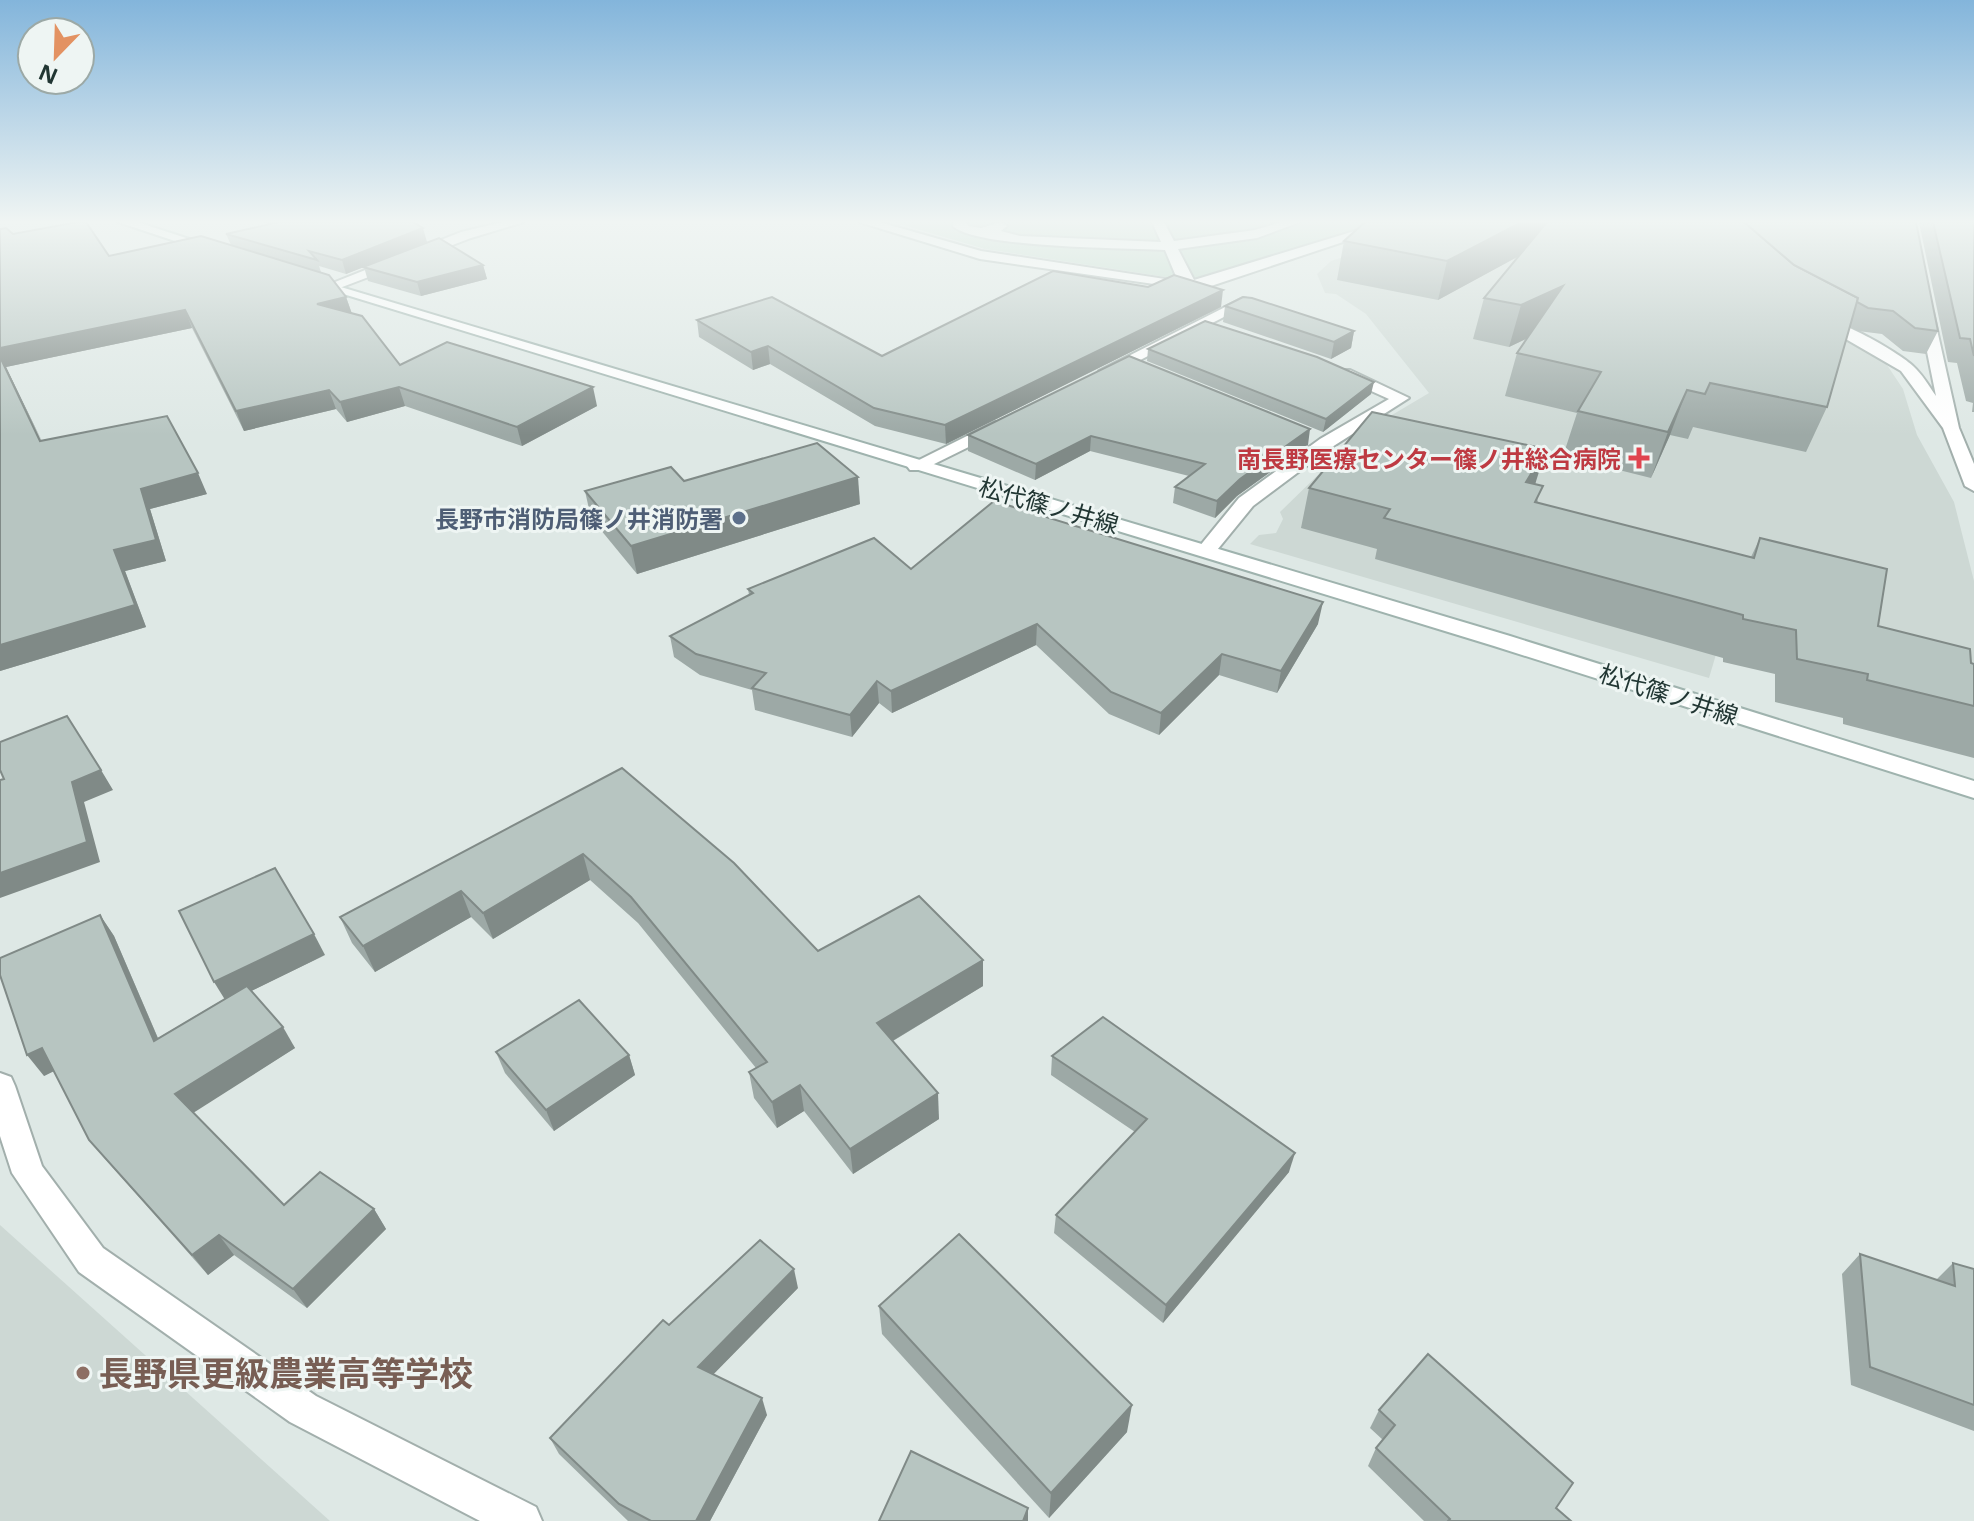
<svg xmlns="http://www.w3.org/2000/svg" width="1974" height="1521" viewBox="0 0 1974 1521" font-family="'Noto Sans','Noto Sans JP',sans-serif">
<rect width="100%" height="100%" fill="#dee8e5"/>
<!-- built -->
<g fill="#cdd8d4">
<path d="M1450 222 1848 337 1883 359 1903 389 1917 435 1954 502 1974 581V695L1725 624 1709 678 1250 544 1259 535 1276 533 1283 519 1280 512 1360 434 1429 393 1366 314 1336 294 1325 293 1317 274 1331 261Z"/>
<path d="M0 1225 330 1521H0Z"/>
</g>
<!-- green -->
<path fill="#b9d7c5" d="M893 222H1391L1198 282 985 249Z"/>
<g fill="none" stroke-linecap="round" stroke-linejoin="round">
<!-- street casing -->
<g stroke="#a2afac" stroke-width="4">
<g id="street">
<path d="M503 222H524L471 238 337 289 325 286 461 232Z"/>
<path d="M859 222H879L981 251 1178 281 1165 250C1126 248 975 248 953 226L954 222H966L968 226 981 228 1001 222 1007 226 1001 231 1020 236 1161 242 1152 222H1164L1174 241 1255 230 1281 222H1300L1257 238 1178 249 1194 280 1384 222H1403L1208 287 1189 289 980 259Z"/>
<path d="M1243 298 1255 301 1113 374 1099 371Z"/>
<path d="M1926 308 1933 312 1959 428 1974 464V491L1965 486 1943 428 1901 371 1813 320C1826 310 1900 353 1913 366 1922 374 1929 386 1936 396L1919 312Z"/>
<path d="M1338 370H1350L1409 398 1332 447 1253 506 1213 555H1199L1196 551 1199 547 1239 498 1320 439 1389 399 1338 376Z"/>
<path d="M995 422 1001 423V431L922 470H910L907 466Z"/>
<path d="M0 1073 11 1077 15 1086 42 1166 103 1248 316 1396 536 1507 542 1521H480L290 1422 79 1272 12 1173 0 1136Z"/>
</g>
</g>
<!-- secondary casing -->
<g stroke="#9fb3ae" stroke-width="4">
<g id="secondary">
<path d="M118 222H137L220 249 208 252Z"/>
<path d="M304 276 1510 636 1974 781V798L1494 646 304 282Z"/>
</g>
</g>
<!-- street -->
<use href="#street" fill="#fff" fill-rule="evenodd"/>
<!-- secondary -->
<use href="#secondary" fill="#fff" fill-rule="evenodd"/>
</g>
<!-- wall -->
<g fill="#9da9a6">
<path d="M263 222H413L427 242 400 253 483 265 487 279 421 296 368 281 364 267 346 274 319 266 321 272 346 297 352 314 400 365 597 406 522 446 405 406 347 422 336 409 244 431 192 328 6 367 41 441 207 494 150 509 166 561 125 571 146 627 0 671V229L13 234 109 256 231 245 226 234 270 224Z"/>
<path d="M1916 222 1938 331 1926 354 1903 351 1882 334 1858 331 1850 327 1827 407 1806 452 1693 427 1688 439 1670 435 1651 478 1563 456 1577 413 1505 396 1517 353 1527 338 1509 347 1473 339 1484 298 1517 257 1438 300 1337 280 1344 241Z"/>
<path d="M1919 222H1974V412H1972L1973 403 1966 401 1957 363 1948 362Z"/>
<path d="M1225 306 1354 331 1351 348 1331 359 1223 322Z"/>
<path d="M1221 307 946 444 875 426 770 364 753 370 699 337 697 320 882 356Z"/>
<path d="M1148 349 1371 394 1323 432 1147 361Z"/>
<path d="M1129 356 1308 445 1237 496 1215 518 1173 503 1175 487 1189 476 1090 451 1035 480 968 451V435Z"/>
<path d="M684 481 860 504 637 574 591 518 585 491Z"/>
<path d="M1535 484 1538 503 1751 557 1760 538 1878 626 1974 664V758L1843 724V718L1775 702V674L1723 662V658L1375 559 1377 549 1301 528 1309 488Z"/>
<path d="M911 569 1318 624 1277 693 1219 675 1159 735 1109 714 1036 645 892 713 879 703 852 737 755 710 752 690 700 675 674 657 670 636 749 595 748 589Z"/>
<path d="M622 768 818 951 983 960V986L893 1041 939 1119 853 1174 804 1111 777 1128 754 1098 749 1072 756 1068 638 923 590 880 493 939 471 917 375 972 352 943 340 917Z"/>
<path d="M100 915 114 936 158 1038 224 999 325 955 251 991 295 1048 193 1112 284 1205 374 1209 386 1229 307 1308 234 1255 208 1275 106 1160 89 1140 54 1071 44 1076Z"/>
<path d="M496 1052 629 1055 635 1075 554 1131 505 1073Z"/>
<path d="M1052 1056 1289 1172 1163 1323 1054 1233 1056 1215 1135 1132 1051 1075Z"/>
<path d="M1860 1254 1936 1280 1953 1263 1974 1269V1431L1851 1385 1842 1274Z"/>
<path d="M798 1288 713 1374 767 1415 710 1521H628L559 1454 550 1438 669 1325Z"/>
<path d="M879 1306 1127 1432 1049 1518 882 1334Z"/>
<path d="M1379 1410 1556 1508 1571 1521H1424L1368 1466 1376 1448 1383 1440 1370 1428Z"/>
</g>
<!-- shaded-wall -->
<g fill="#808a87">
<path d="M1522 222H1559L1554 237 1438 300 1447 261Z"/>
<path d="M423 228 427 242 346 274 342 260Z"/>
<path d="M483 265 487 279 421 296 417 282Z"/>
<path d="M1563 286 1551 327 1509 347 1521 305Z"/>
<path d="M1223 290 1221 307 946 444 945 425Z"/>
<path d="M346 297 352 314 317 304Z"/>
<path d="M185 310 192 328 6 367 51 460 0 357V348Z"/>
<path d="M1354 331 1351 348 1331 359 1334 342Z"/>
<path d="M768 346 770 364 753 370 751 352Z"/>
<path d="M1374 382 1371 394 1323 432 1326 419Z"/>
<path d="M399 387 405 406 347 422 340 402Z"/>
<path d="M593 387 597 406 522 446 517 427Z"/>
<path d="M329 390 336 409 244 431 236 411Z"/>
<path d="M1687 390 1670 435 1651 478 1668 432Z"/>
<path d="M1310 429 1308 445 1237 496 1215 518 1217 501 1240 479Z"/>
<path d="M1091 436 1090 451 1035 480 1036 464Z"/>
<path d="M1546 449 1534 488 1526 482Z"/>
<path d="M198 473 207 494 150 509 166 561 125 571 146 627 0 671V645L114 550 141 489Z"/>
<path d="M858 477 860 504 637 574 631 546Z"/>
<path d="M1323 602 1318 624 1277 693 1281 671Z"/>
<path d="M1037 624 1036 645 892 713 891 691Z"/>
<path d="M1222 654 1219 675 1159 735 1161 713Z"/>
<path d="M877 681 879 703 852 737 850 715Z"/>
<path d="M101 770 113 790 84 802 100 862 0 898V873L72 782Z"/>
<path d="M583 854 590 880 493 939 483 913Z"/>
<path d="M461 891 471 917 375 972 363 946Z"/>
<path d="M100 915 114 936 168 1062 154 1041Z"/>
<path d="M314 934 325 955 227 1003 214 982Z"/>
<path d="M983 960V986L879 1049 877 1023Z"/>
<path d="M283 1027 295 1048 190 1115 175 1094Z"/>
<path d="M42 1048 58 1069 44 1076 27 1055Z"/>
<path d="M629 1055 635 1075 554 1131 546 1110Z"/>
<path d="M800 1085 804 1111 777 1128 772 1102Z"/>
<path d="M938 1093 939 1119 853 1174 850 1149Z"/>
<path d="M1295 1153 1289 1172 1163 1323 1166 1305Z"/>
<path d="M374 1209 386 1229 307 1308 293 1289Z"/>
<path d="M219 1235 234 1255 208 1275 192 1255Z"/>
<path d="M794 1269 798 1288 704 1384 698 1367Z"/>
<path d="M762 1398 767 1415 710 1521H696Z"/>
<path d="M1132 1405 1127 1432 1049 1518 1051 1493Z"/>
<path d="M1028 1508V1521H1023Z"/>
</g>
<!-- building -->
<g fill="#b7c5c1" stroke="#808a87" stroke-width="2">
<path d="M78 222H86L109 256 201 236 329 275 346 297 317 304 362 316 400 365 447 342 593 387 517 427 399 387 340 402 329 390 236 411 185 310 0 348V229L6 228 13 234Z"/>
<path d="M279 222H413L423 228 342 260 309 251 317 260 226 234Z"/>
<path d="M1365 222H1522L1447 261 1344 241Z"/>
<path d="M1547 222H1744L1794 265 1858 298 1827 407 1710 383 1705 394 1687 390 1668 432 1578 411 1601 372 1517 353 1563 286 1521 305 1484 298Z"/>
<path d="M1744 222H1916L1938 331 1915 328 1893 311 1868 308 1857 302 1858 298 1794 265Z"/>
<path d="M1933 222H1974V356L1970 339 1960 338Z"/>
<path d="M439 238 483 265 417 282 363 267Z"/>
<path d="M1053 271 1148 287 1174 275 1223 290 945 425 874 408 768 346 751 352 697 320 772 297 882 356Z"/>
<path d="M1243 297 1252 298 1354 331 1334 342 1225 306Z"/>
<path d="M1205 321 1317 357 1374 382 1326 419 1148 349Z"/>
<path d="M1129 356 1310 429 1240 479 1217 501 1175 487 1205 464 1091 436 1036 464 968 435Z"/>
<path d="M0 357 40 441 167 416 198 473 141 489 156 540 114 550 135 605 0 645Z"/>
<path d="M1372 412 1546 449 1526 482 1543 486 1535 502 1754 558 1760 538 1887 569 1878 626 1970 649 1971 663 1974 664V706L1867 680 1868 674 1797 659 1796 630 1743 619V615L1384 518 1390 509 1309 488Z"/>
<path d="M817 443 858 477 631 546 585 491 671 467 684 481Z"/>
<path d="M994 501 1323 602 1281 671 1222 654 1161 713 1111 692 1037 624 891 691 877 681 850 715 752 688 766 673 696 654 670 636 753 593 748 589 874 538 911 569Z"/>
<path d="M67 716 101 770 72 782 87 842 0 873V780L4 779 0 770V742Z"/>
<path d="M622 768 734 863 818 951 919 896 983 960 877 1023 938 1093 850 1149 800 1085 772 1102 749 1072 767 1062 631 897 583 854 483 913 461 891 363 946 340 917Z"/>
<path d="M275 868 314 934 214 982 179 911Z"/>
<path d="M100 915 154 1041 247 986 283 1027 175 1094 284 1205 320 1172 374 1209 293 1289 219 1235 192 1255 89 1140 42 1048 27 1055 0 975V958Z"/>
<path d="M579 1000 629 1055 546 1110 496 1052Z"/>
<path d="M1103 1017 1295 1153 1166 1305 1056 1215 1147 1119 1052 1056Z"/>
<path d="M959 1234 1132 1405 1051 1493 879 1306Z"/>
<path d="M760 1240 794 1269 698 1367 762 1398 696 1521H651L619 1504 550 1438 663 1320 669 1325Z"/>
<path d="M1860 1254 1955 1286 1953 1263 1974 1269V1405L1870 1367Z"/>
<path d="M1428 1354 1573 1483 1556 1508 1571 1521H1448L1450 1519 1376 1448 1395 1425 1379 1410Z"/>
<path d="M911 1451 1028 1508 1023 1521H879Z"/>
</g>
<!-- sky -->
<linearGradient id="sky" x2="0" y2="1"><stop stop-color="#83b5db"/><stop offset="0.51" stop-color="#f0f5f3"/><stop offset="1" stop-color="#f0f5f3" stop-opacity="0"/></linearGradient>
<rect width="1974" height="435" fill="url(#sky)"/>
<!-- markers -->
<path fill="#e0444e" stroke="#eef5f3" stroke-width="3" d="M1635 446h8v8h8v8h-8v8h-8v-8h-8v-8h8z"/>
<circle fill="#5c6f8a" stroke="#eef5f3" stroke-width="3" cx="739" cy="518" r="8"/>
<circle fill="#8d6e63" stroke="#eef5f3" stroke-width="3" cx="83" cy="1373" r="8"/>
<g text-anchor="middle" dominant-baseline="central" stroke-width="6" stroke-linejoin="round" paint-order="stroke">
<!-- far-health labels -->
<g font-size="24" font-weight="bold" fill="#be3a42" stroke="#eef5f3" text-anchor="end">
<text x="1621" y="458">南長野医療センター篠ノ井総合病院</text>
</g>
<!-- far-street labels -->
<g font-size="24" fill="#213633" stroke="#eef5f3">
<text transform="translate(1049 505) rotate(16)">松代篠ノ井線</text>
<text transform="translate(1669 694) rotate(18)">松代篠ノ井線</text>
</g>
<!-- far-service labels -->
<g font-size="24" font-weight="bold" fill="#4e5e75" stroke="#eef5f3" text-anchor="end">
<text x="723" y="518">長野市消防局篠ノ井消防署</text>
</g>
<!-- near-education labels -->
<g font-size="34" font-weight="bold" fill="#785e54" stroke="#eef5f3" text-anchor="start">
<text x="99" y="1373">長野県更級農業高等学校</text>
</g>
</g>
<!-- north arrow -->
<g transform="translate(56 56) rotate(203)"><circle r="38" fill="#eef5f3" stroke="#9ca9a6" stroke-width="2"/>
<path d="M0-6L14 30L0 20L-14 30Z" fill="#e39262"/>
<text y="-12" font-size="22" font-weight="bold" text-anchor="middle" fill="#213633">N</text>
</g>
</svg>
